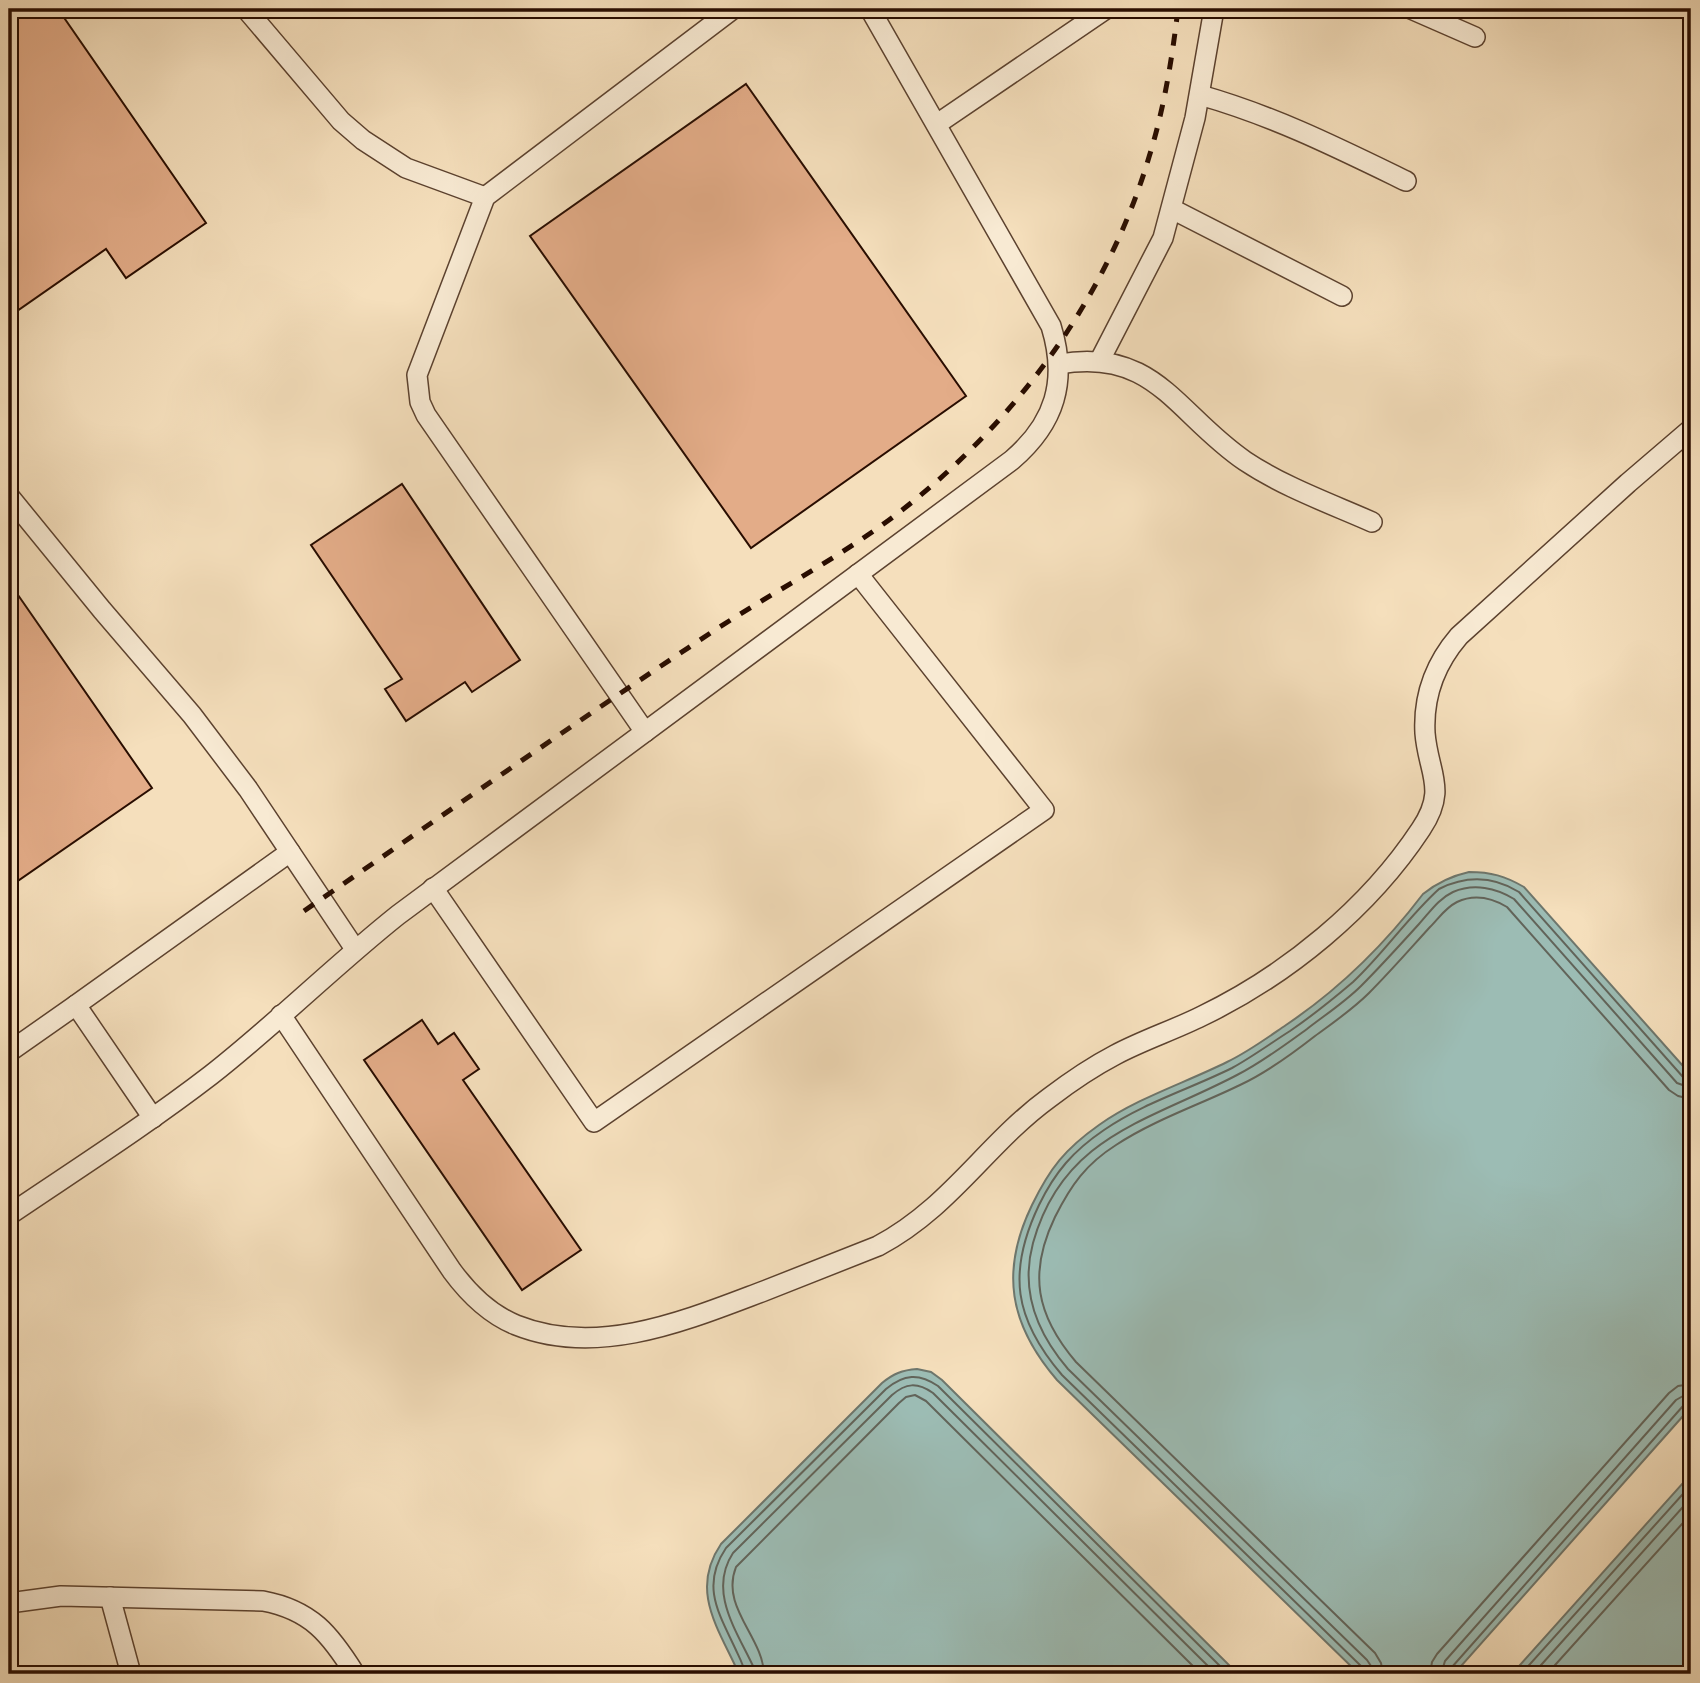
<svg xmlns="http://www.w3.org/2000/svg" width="1700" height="1683" viewBox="0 0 1700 1683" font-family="'Libre Caslon Text',serif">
<rect width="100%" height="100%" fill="#f5dfbc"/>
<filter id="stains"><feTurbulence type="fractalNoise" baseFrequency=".00286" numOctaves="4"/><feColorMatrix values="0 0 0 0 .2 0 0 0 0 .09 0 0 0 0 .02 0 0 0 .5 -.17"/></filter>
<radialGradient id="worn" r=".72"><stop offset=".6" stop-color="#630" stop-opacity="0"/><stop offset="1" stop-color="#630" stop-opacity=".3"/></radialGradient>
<!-- water -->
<g fill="#9cbcb4" stroke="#6e766c" stroke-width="2">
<path d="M1469 872C1491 872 1505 876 1524 887L1691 1075V1407L1454 1674H1359L1057 1380C1009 1324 1000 1271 1032 1205 1050 1168 1065 1149 1099 1125 1137 1098 1185 1083 1227 1062 1248 1052 1267 1038 1286 1025 1338 990 1385 944 1423 894 1438 882 1451 876 1469 872Z"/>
<path d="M917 1369 931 1372 942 1380 1238 1674H739C719 1629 689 1591 721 1544L882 1383C893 1374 902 1370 917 1369Z"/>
<path d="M1691 1474V1674H1512Z"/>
</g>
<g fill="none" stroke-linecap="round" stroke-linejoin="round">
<!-- shore -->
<g stroke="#62645a" stroke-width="2">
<path d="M745 1674C744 1665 739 1657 735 1648 718 1612 701 1585 726 1548L886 1389C904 1374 919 1373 938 1386L1228 1674"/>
<path d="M754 1674 753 1666C736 1630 708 1591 733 1553L892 1395C906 1383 917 1382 933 1393L1216 1674"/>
<path d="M764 1674C763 1637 720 1607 736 1567L899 1403 906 1397 915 1395 926 1401 1201 1674"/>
<path d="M1363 1674 1361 1666 1062 1375C1014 1319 1007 1272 1039 1205 1055 1172 1073 1151 1104 1130 1143 1103 1190 1089 1232 1068 1252 1057 1271 1043 1290 1031 1312 1016 1333 999 1353 982 1384 953 1408 917 1439 889 1467 875 1493 876 1519 892L1683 1077 1691 1079"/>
<path d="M1372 1674 1371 1666 1367 1660 1068 1369C1037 1333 1020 1291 1033 1243 1063 1135 1150 1121 1237 1075 1261 1063 1285 1045 1307 1029 1325 1015 1345 1002 1361 986 1381 966 1400 945 1419 924 1430 912 1438 899 1453 892 1474 883 1496 888 1514 899L1677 1083 1691 1088"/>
<path d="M1383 1674 1381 1663 1375 1653 1076 1362C1036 1315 1028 1273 1055 1217 1071 1185 1086 1164 1116 1145 1154 1120 1199 1105 1240 1085 1266 1073 1292 1054 1315 1036 1333 1023 1353 1009 1369 993 1390 972 1410 949 1430 927 1439 918 1445 908 1457 902 1474 894 1492 898 1507 907L1669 1090 1678 1096 1691 1099"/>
<path d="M1430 1674 1432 1662 1437 1654 1669 1393 1678 1386 1691 1384"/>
<path d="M1441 1674 1445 1661 1676 1400 1683 1396 1691 1394"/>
<path d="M1450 1674 1452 1667 1683 1406 1691 1403"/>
<path d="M1521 1674 1691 1485"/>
<path d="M1533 1674 1691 1498"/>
<path d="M1547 1674 1691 1514"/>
</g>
</g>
<!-- building -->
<g fill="#e3ac88" stroke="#290d00" stroke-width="2">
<path d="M9 9H58L206 223 126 278 106 249 17 311 9 299Z"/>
<path d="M746 84 966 396 751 548 530 236Z"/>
<path d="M402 484 520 660 472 692 465 682 406 721 385 689 402 679 311 545Z"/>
<path d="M18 595 152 788 9 887V602Z"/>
<path d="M422 1020 438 1044 454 1033 479 1069 463 1080 581 1250 522 1290 364 1060Z"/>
</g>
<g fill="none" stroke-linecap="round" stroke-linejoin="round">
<!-- lane casing -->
<g stroke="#5c422f" stroke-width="22">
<g id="lane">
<path d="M246 9 341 121 363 140 406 168 485 197"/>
<path d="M1411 9 1475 37"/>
<path d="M1200 95C1274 116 1336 147 1406 181"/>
<path d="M937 124 1106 9"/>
<path d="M1172 209 1342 296"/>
<path d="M1100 360 1163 238 1195 118 1214 9"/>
<path d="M1059 364C1155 347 1176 414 1245 461 1284 487 1329 503 1372 522"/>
<path d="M9 496 102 610 192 715 248 789 355 949"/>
<path d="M645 732 426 415 420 402 417 375 485 197 733 9"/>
<path d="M433 888 594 1122 1044 810 858 574"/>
<path d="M281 1015 452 1271C469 1294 489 1314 516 1325 598 1358 687 1320 764 1291 802 1276 840 1261 878 1246 950 1208 986 1144 1049 1098 1070 1082 1092 1067 1115 1055 1143 1040 1174 1030 1202 1016 1287 975 1369 908 1421 829 1448 789 1428 773 1425 733 1423 695 1435 664 1459 636L1628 483 1691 429"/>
<path d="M9 1052 76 1005"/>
<path d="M153 1118 76 1005 290 852"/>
<path d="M9 1215C77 1169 146 1125 211 1075 276 1024 334 966 398 915L1012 460C1055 423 1068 381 1051 326L870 9"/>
<path d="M110 1597 131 1674"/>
<path d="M9 1603 61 1596 263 1601C311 1610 330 1634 355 1674"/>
</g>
</g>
<!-- lane -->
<use href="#lane" stroke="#f8ead3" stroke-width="19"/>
<!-- rail -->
<path stroke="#290d00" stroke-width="5" stroke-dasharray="12 12" stroke-linecap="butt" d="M304 911C436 820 567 728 700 640 762 598 829 564 889 520 1010 430 1106 302 1149 157 1164 109 1172 59 1178 9"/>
</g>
<!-- margin -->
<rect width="1700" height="1683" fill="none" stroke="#f5dfbc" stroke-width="35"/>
<rect x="10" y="10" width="1679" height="1662" fill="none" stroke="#290d00" stroke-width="3.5"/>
<rect x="18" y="18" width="1665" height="1648" fill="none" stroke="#290d00" stroke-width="2"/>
<rect width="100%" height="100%" filter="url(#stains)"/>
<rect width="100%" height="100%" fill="url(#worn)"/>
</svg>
